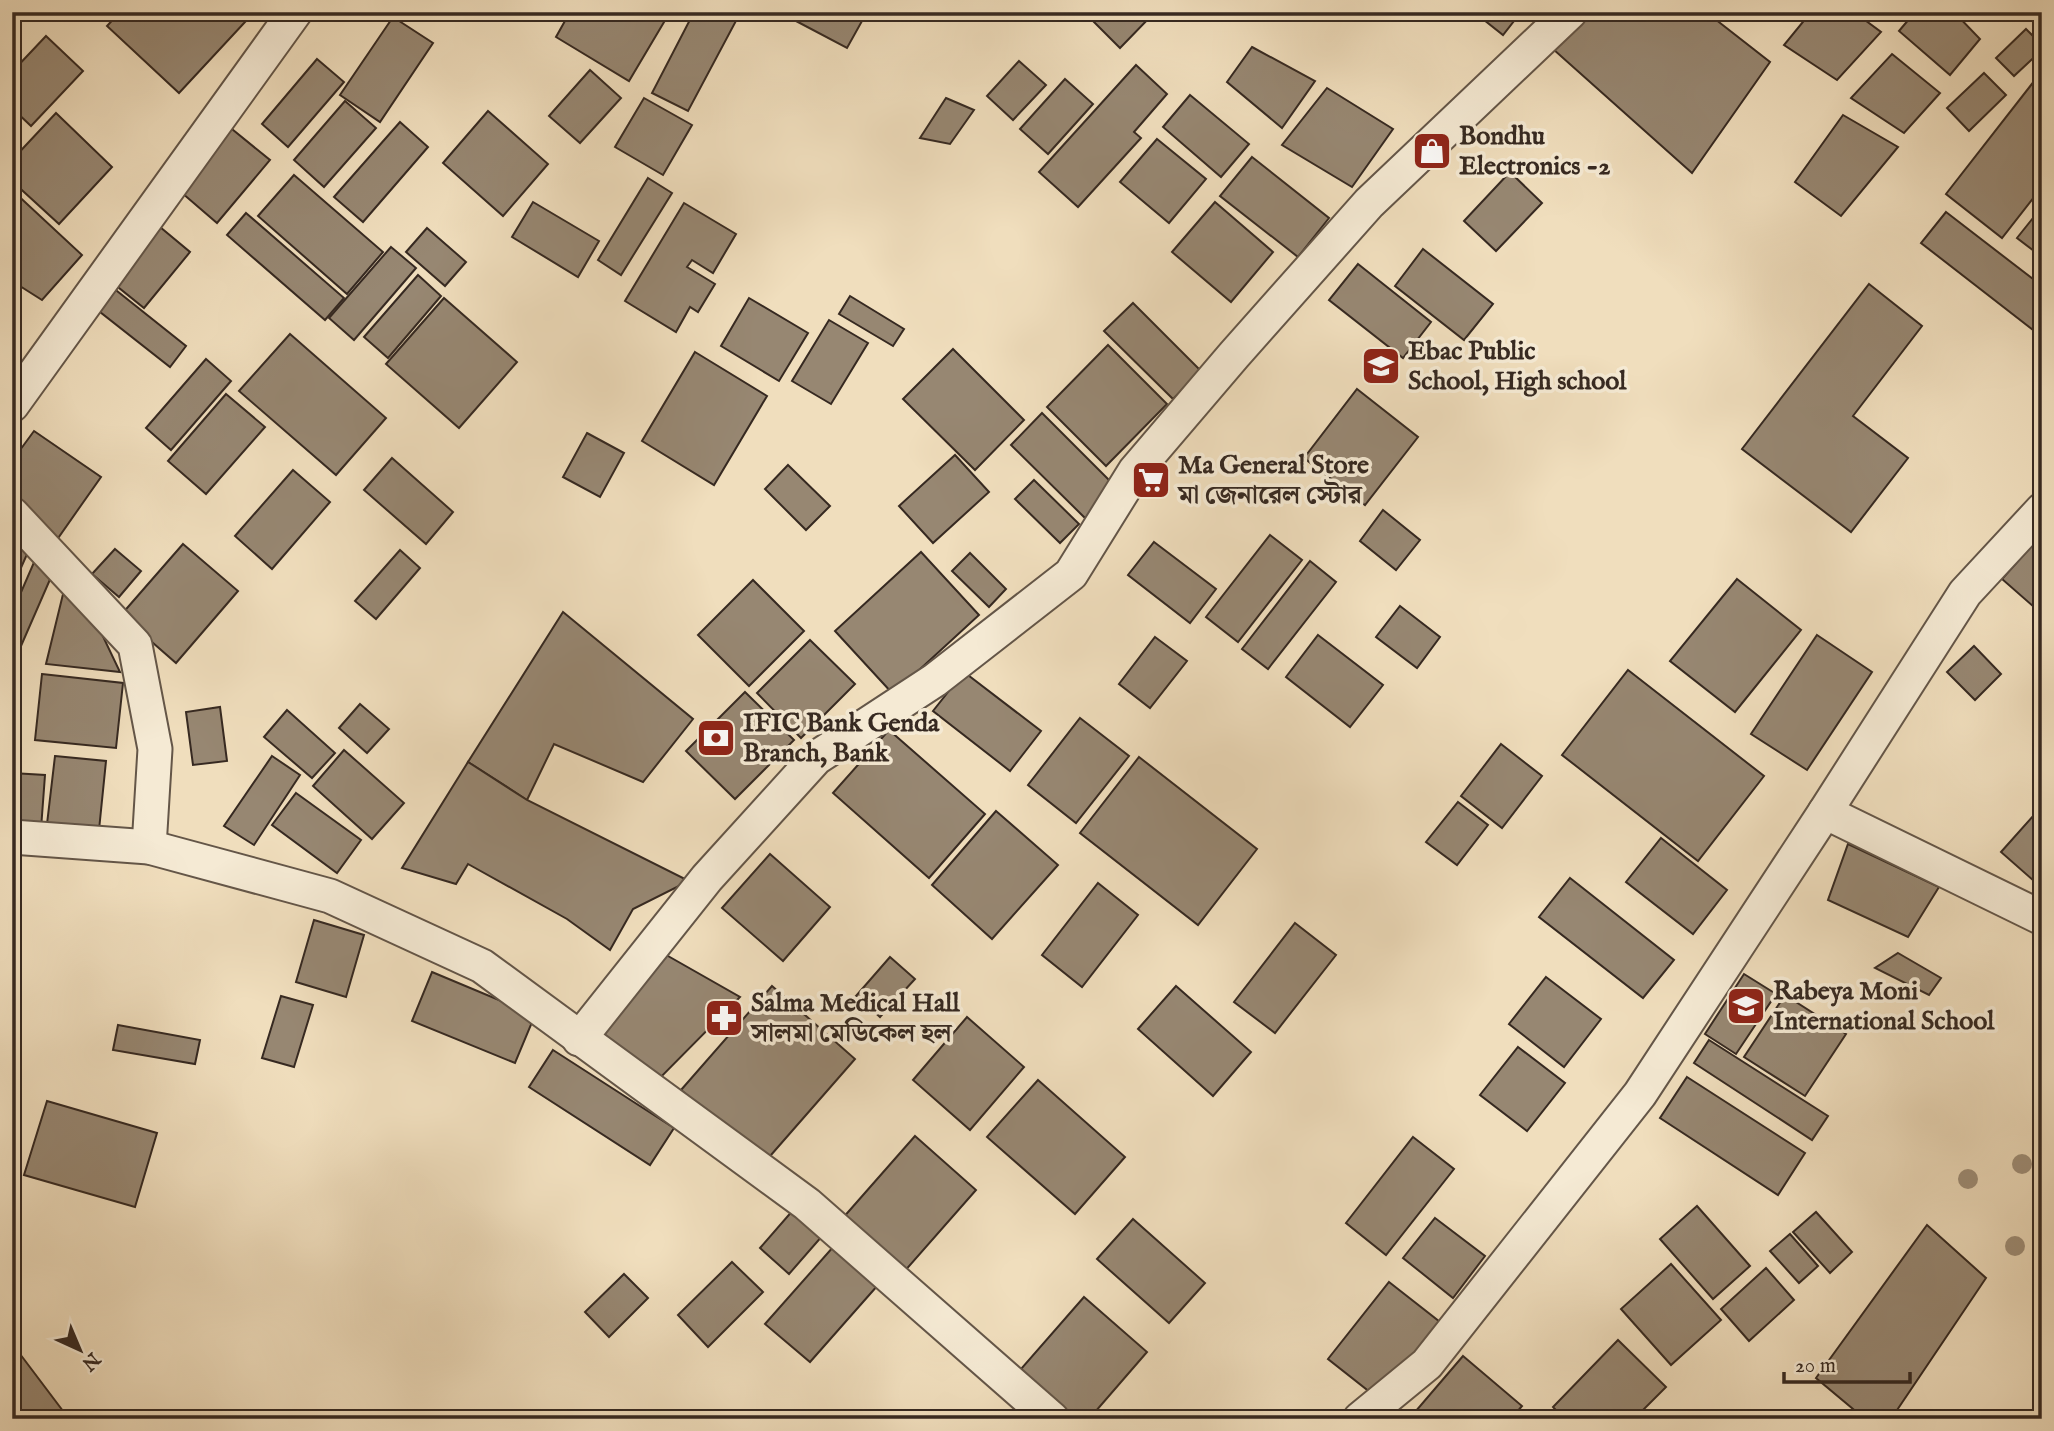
<svg xmlns="http://www.w3.org/2000/svg" width="2054" height="1431" viewBox="0 0 2054 1431" font-family="'IM FELL English','Noto Serif Bengali',serif">
<rect width="100%" height="100%" fill="#f0debd"/>
<filter id="stains"><feTurbulence type="fractalNoise" baseFrequency=".00286" numOctaves="4"/><feColorMatrix values="0 0 0 0 .2 0 0 0 0 .09 0 0 0 0 .02 0 0 0 .5 -.17"/></filter>
<radialGradient id="worn" r=".72"><stop offset=".6" stop-color="#630" stop-opacity="0"/><stop offset="1" stop-color="#630" stop-opacity=".3"/></radialGradient>
<!-- building -->
<g fill="#978772" stroke="#362921" stroke-width="2">
<path d="M120 12H234L245 22 179 93 107 26Z"/>
<path d="M570 12H670L629 81 556 37Z"/>
<path d="M694 12H723L737 19 688 111 652 93Z"/>
<path d="M801 12H867L847 48 796 21Z"/>
<path d="M1088 12H1155L1120 48 1086 14Z"/>
<path d="M1474 12H1521L1503 35Z"/>
<path d="M1591 12H1706L1770 62 1692 173 1553 49Z"/>
<path d="M1811 12H1854L1881 32 1837 80 1784 45Z"/>
<path d="M1915 12H1954L1980 39 1950 75 1899 31Z"/>
<path d="M393 17 433 43 380 122 340 95Z"/>
<path d="M2026 29 2042 45V50L2014 76 1996 58Z"/>
<path d="M46 36 83 71 31 126 12 108V72Z"/>
<path d="M1252 47 1315 81 1282 128 1227 82Z"/>
<path d="M1892 54 1940 93 1904 133 1851 98Z"/>
<path d="M317 59 344 82 288 147 262 124Z"/>
<path d="M1019 61 1046 85 1013 120 987 96Z"/>
<path d="M1136 65 1167 94 1134 132 1141 138 1078 207 1039 172Z"/>
<path d="M590 70 621 98 580 143 549 116Z"/>
<path d="M2042 71V187L2002 238 1946 194Z"/>
<path d="M1984 73 2006 95 1969 131 1947 108Z"/>
<path d="M1065 79 1093 104 1048 154 1020 129Z"/>
<path d="M1327 88 1393 129 1352 187 1282 145Z"/>
<path d="M1190 95 1249 144 1221 177 1163 127Z"/>
<path d="M644 98 692 125 663 175 615 147Z"/>
<path d="M946 98 974 110 950 144 920 138Z"/>
<path d="M345 101 376 128 324 187 294 160Z"/>
<path d="M488 111 548 164 503 216 443 163Z"/>
<path d="M56 113 112 167 59 224 12 181V160Z"/>
<path d="M1843 115 1898 147 1841 216 1795 182Z"/>
<path d="M400 122 428 147 363 222 334 197Z"/>
<path d="M227 125 270 160 217 223 175 187Z"/>
<path d="M1157 139 1206 179 1169 223 1120 182Z"/>
<path d="M1252 157 1329 218 1298 257 1220 196Z"/>
<path d="M1510 172 1542 203 1496 251 1464 221Z"/>
<path d="M294 175 383 252 347 294 258 216Z"/>
<path d="M648 178 672 193 621 275 598 260Z"/>
<path d="M12 190 82 255 42 300 12 281Z"/>
<path d="M533 202 599 241 578 277 512 237Z"/>
<path d="M1215 202 1273 252 1231 302 1172 252Z"/>
<path d="M684 203 736 234 713 273 692 260 687 267 715 284 698 312 690 307 676 332 625 301Z"/>
<path d="M2041 208H2042V257L2017 238Z"/>
<path d="M1946 212 2042 286V337L1921 243Z"/>
<path d="M246 213 344 298 325 320 227 235Z"/>
<path d="M154 222 190 252 144 308 108 279Z"/>
<path d="M427 228 466 262 445 286 406 252Z"/>
<path d="M391 247 416 268 354 340 329 318Z"/>
<path d="M1423 249 1493 304 1464 340 1395 286Z"/>
<path d="M1358 264 1431 322 1403 358 1329 300Z"/>
<path d="M418 275 441 296 388 358 364 337Z"/>
<path d="M1869 284 1922 326 1853 416 1908 458 1851 532 1742 449Z"/>
<path d="M112 287 186 346 170 367 95 308Z"/>
<path d="M850 296 904 329 893 346 839 314Z"/>
<path d="M444 298 517 362 459 428 386 364Z"/>
<path d="M749 298 808 333 779 381 721 346Z"/>
<path d="M1133 303 1201 371 1173 399 1104 331Z"/>
<path d="M829 320 868 343 831 404 792 381Z"/>
<path d="M290 334 386 418 336 475 239 391Z"/>
<path d="M1108 345 1167 404 1106 466 1047 407Z"/>
<path d="M953 349 1024 420 975 470 903 399Z"/>
<path d="M695 352 767 396 714 485 642 441Z"/>
<path d="M206 359 231 381 171 450 146 428Z"/>
<path d="M1357 389 1418 437 1365 505 1304 458Z"/>
<path d="M226 394 265 427 206 494 168 461Z"/>
<path d="M1042 413 1117 488 1086 519 1011 445Z"/>
<path d="M34 431 101 477 56 541 12 511V461Z"/>
<path d="M587 433 624 453 600 497 563 477Z"/>
<path d="M955 455 989 492 933 543 899 506Z"/>
<path d="M392 458 453 512 426 544 364 490Z"/>
<path d="M788 465 830 506 806 530 765 489Z"/>
<path d="M293 470 330 502 272 569 235 536Z"/>
<path d="M1034 480 1079 524 1060 543 1015 499Z"/>
<path d="M1383 510 1420 540 1396 570 1360 541Z"/>
<path d="M12 534 32 543 12 588Z"/>
<path d="M2042 534V614L2002 579Z"/>
<path d="M1270 535 1302 560 1238 642 1206 617Z"/>
<path d="M1154 542 1216 589 1190 623 1128 575Z"/>
<path d="M183 544 238 591 176 663 121 615Z"/>
<path d="M115 549 141 571 119 597 92 574Z"/>
<path d="M400 550 420 568 376 619 355 601Z"/>
<path d="M921 552 979 615 893 694 835 631Z"/>
<path d="M970 553 1006 589 989 607 952 571Z"/>
<path d="M35 560 55 568 14 662 12 613Z"/>
<path d="M1310 561 1336 582 1268 669 1242 649Z"/>
<path d="M1737 579 1801 630 1735 712 1670 661Z"/>
<path d="M753 580 804 631 749 686 698 635Z"/>
<path d="M64 590 99 628 120 672 46 664Z"/>
<path d="M1400 606 1440 637 1417 668 1376 637Z"/>
<path d="M563 612 693 719 643 782 554 744 527 800 468 762Z"/>
<path d="M1318 635 1383 685 1350 727 1286 677Z"/>
<path d="M1817 635 1872 672 1807 770 1751 734Z"/>
<path d="M1155 637 1187 661 1150 708 1119 684Z"/>
<path d="M810 640 855 684 801 738 757 693Z"/>
<path d="M1974 646 2001 674 1975 700 1947 672Z"/>
<path d="M1628 670 1764 776 1698 861 1562 755Z"/>
<path d="M964 672 1041 731 1010 771 933 711Z"/>
<path d="M42 674 123 683 116 748 35 740Z"/>
<path d="M745 692 794 740 735 799 686 751Z"/>
<path d="M360 704 389 729 367 753 339 728Z"/>
<path d="M220 707 227 761 193 765 186 712Z"/>
<path d="M287 710 335 753 312 778 264 737Z"/>
<path d="M1080 718 1129 756 1076 823 1028 785Z"/>
<path d="M889 730 985 814 929 878 833 793Z"/>
<path d="M1501 744 1542 776 1502 828 1461 796Z"/>
<path d="M344 750 404 803 372 839 313 786Z"/>
<path d="M55 756 106 761 99 830 47 824Z"/>
<path d="M272 756 300 775 254 845 224 826Z"/>
<path d="M1139 757 1257 849 1198 925 1080 833Z"/>
<path d="M468 762 527 800 689 881 633 909 610 950 567 919 468 864 456 884 402 868Z"/>
<path d="M12 773 45 775 41 829 12 827Z"/>
<path d="M296 793 361 840 337 873 272 825Z"/>
<path d="M1458 802 1488 825 1457 865 1426 842Z"/>
<path d="M2042 806V888L2001 852Z"/>
<path d="M996 811 1058 865 992 939 932 885Z"/>
<path d="M1661 838 1727 890 1693 934 1626 882Z"/>
<path d="M1848 844 1939 887 1908 937 1828 900Z"/>
<path d="M770 854 830 907 783 961 722 908Z"/>
<path d="M1570 878 1674 960 1643 998 1539 917Z"/>
<path d="M1098 883 1138 915 1082 987 1042 955Z"/>
<path d="M314 920 364 935 346 997 296 982Z"/>
<path d="M1295 923 1336 955 1275 1033 1234 1002Z"/>
<path d="M661 952 740 997 654 1084 597 1034Z"/>
<path d="M1898 953 1941 978 1929 995 1875 968Z"/>
<path d="M890 957 915 979 880 1017 856 996Z"/>
<path d="M432 972 535 1015 515 1063 412 1021Z"/>
<path d="M1744 974 1776 994 1736 1054 1705 1034Z"/>
<path d="M1546 977 1601 1019 1564 1067 1509 1024Z"/>
<path d="M772 986 855 1059 764 1163 681 1090Z"/>
<path d="M1176 986 1251 1052 1213 1096 1138 1029Z"/>
<path d="M1785 995 1846 1034 1805 1096 1744 1057Z"/>
<path d="M281 996 313 1005 294 1067 262 1058Z"/>
<path d="M967 1017 1024 1067 970 1130 913 1080Z"/>
<path d="M118 1025 200 1040 195 1064 113 1050Z"/>
<path d="M1709 1040 1828 1116 1812 1140 1694 1063Z"/>
<path d="M1518 1047 1565 1083 1527 1131 1480 1095Z"/>
<path d="M553 1050 674 1128 650 1165 529 1087Z"/>
<path d="M1687 1077 1805 1153 1778 1195 1660 1118Z"/>
<path d="M1038 1080 1125 1157 1075 1214 987 1137Z"/>
<path d="M47 1101 157 1133 135 1207 24 1175Z"/>
<path d="M915 1136 976 1190 903 1273 842 1219Z"/>
<path d="M1413 1137 1454 1169 1386 1255 1346 1223Z"/>
<path d="M1697 1206 1750 1266 1713 1299 1660 1239Z"/>
<path d="M794 1209 823 1235 789 1274 760 1248Z"/>
<path d="M1816 1212 1852 1252 1830 1273 1793 1232Z"/>
<path d="M1435 1218 1485 1256 1453 1298 1403 1258Z"/>
<path d="M1133 1219 1205 1283 1169 1323 1097 1259Z"/>
<path d="M1927 1225 1986 1278 1891 1419H1865L1816 1378Z"/>
<path d="M1790 1234 1818 1266 1799 1283 1770 1251Z"/>
<path d="M834 1246 878 1285 810 1362 765 1324Z"/>
<path d="M732 1262 763 1292 708 1347 678 1315Z"/>
<path d="M1671 1264 1721 1320 1671 1365 1621 1309Z"/>
<path d="M1766 1268 1794 1300 1749 1341 1721 1309Z"/>
<path d="M624 1274 648 1298 609 1337 585 1312Z"/>
<path d="M1389 1282 1440 1322 1380 1400 1328 1359Z"/>
<path d="M1084 1297 1147 1352 1089 1419H1062L1014 1377Z"/>
<path d="M1618 1340 1666 1387 1634 1419H1564L1553 1407Z"/>
<path d="M17 1350 69 1419H12V1354Z"/>
<path d="M1463 1356 1522 1406 1511 1419H1409Z"/>
</g>
<g fill="none" stroke-linecap="round" stroke-linejoin="round">
<!-- street casing -->
<g stroke="#645648" stroke-width="37">
<g id="street">
<path d="M12 405 295 12"/>
<path d="M12 514 135 645 155 749 149 847"/>
<path d="M1825 812 2042 918"/>
<path d="M12 837 149 847 330 896 482 966 807 1204 1052 1419"/>
<path d="M579 1039 707 878 816 758 935 680 1071 574 1135 471 1234 355 1369 203 1570 12"/>
<path d="M1360 1419 1427 1364 1640 1094 1825 812 1965 593 2042 510"/>
</g>
</g>
<!-- street -->
<use href="#street" stroke="#f5ead4" stroke-width="33"/>
</g>
<!-- trees -->
<g fill="#9f8f79">
<circle cx="2022" cy="1164" r="10"/>
<circle cx="1968" cy="1179" r="10"/>
<circle cx="2015" cy="1246" r="10"/>
</g>
<!-- icons -->
<defs>
<g id="shop-square" transform="scale(2.0125)"><rect x="-9" y="-9" width="18" height="18" rx="4" fill="#8f2418" stroke="#f5ead4"/><path d="M-5-2.5h2.3a2.7 3.5 0 0 1 5.4 0H5L5.5 6h-11ZM-1.5-2.5h3a1.5 2.3 0 0 0-3 0Z" fill="#fff"/></g>
<g id="school-square" transform="scale(2.0125)"><rect x="-9" y="-9" width="18" height="18" rx="4" fill="#8f2418" stroke="#f5ead4"/><path d="M0-5L7-2L0 1L-7-2ZM-4 1L0 2.5L4 1V4Q0 6-4 4Z" fill="#fff"/></g>
<g id="supermarket-square" transform="scale(2.0125)"><rect x="-9" y="-9" width="18" height="18" rx="4" fill="#8f2418" stroke="#f5ead4"/><path d="M-6-5.5h2.5l.6 2H6L4.5 2H-2.5L-4.4-4H-6ZM-1.5 3.2a1.3 1.3 0 1 0 .1 0ZM3 3.2a1.3 1.3 0 1 0 .1 0Z" fill="#fff"/></g>
<g id="bank-square" transform="scale(2.0125)"><rect x="-9" y="-9" width="18" height="18" rx="4" fill="#8f2418" stroke="#f5ead4"/><path d="M-6-4H6V4H-6ZM0-2.3a2.3 2.3 0 1 0 0 4.6a2.3 2.3 0 1 0 0-4.6Z" fill="#fff"/></g>
<g id="pharmacy-square" transform="scale(2.0125)"><rect x="-9" y="-9" width="18" height="18" rx="4" fill="#8f2418" stroke="#f5ead4"/><path d="M-2-6h4v4h4v4h-4v4h-4v-4h-4v-4h4Z" fill="#fff"/></g>
</defs>
<g fill-rule="evenodd">
<use href="#shop-square" x="1432" y="151"/>
<use href="#school-square" x="1381" y="366"/>
<use href="#supermarket-square" x="1151" y="480"/>
<use href="#bank-square" x="716" y="738"/>
<use href="#school-square" x="1746" y="1006"/>
<use href="#pharmacy-square" x="724" y="1018"/>
</g>
<g text-anchor="middle" dominant-baseline="central" stroke-width="7" stroke-linejoin="round" paint-order="stroke">
<!-- poi labels -->
<g font-size="26" font-weight="bold" fill="#362921" stroke="#f5ead4" text-anchor="start">
<text x="1459" y="136">Bondhu<tspan x="1459" dy="30">Electronics -2</tspan></text>
<text x="1408" y="351">Ebac Public<tspan x="1408" dy="30">School, High school</tspan></text>
<text x="1178" y="465">Ma General Store<tspan x="1178" dy="30">মা জেনারেল স্টোর</tspan></text>
<text x="743" y="723">IFIC Bank Genda<tspan x="743" dy="30">Branch, Bank</tspan></text>
<text x="1773" y="991">Rabeya Moni<tspan x="1773" dy="30">International School</tspan></text>
<text x="751" y="1003">Salma Medical Hall<tspan x="751" dy="30">সালমা মেডিকেল হল</tspan></text>
</g>
</g>
<!-- margin -->
<rect width="2054" height="1431" fill="none" stroke="#f0debd" stroke-width="42"/>
<rect x="14" y="14" width="2026" height="1403" fill="none" stroke="#362921" stroke-width="3.5"/>
<rect x="21" y="21" width="2012" height="1389" fill="none" stroke="#362921" stroke-width="2"/>
<!-- north arrow -->
<g transform="translate(80 1350) rotate(136)" stroke="#f5ead4" stroke-width="5" paint-order="stroke">
<path d="M0-5L12 26L0 18L-12 26Z" fill="#362921"/>
<text y="-10" font-size="19" font-weight="bold" text-anchor="middle" fill="#362921">N</text>
</g>
<!-- scale -->
<path d="M1784 1372v10h126v-10" fill="none" stroke="#362921" stroke-width="3.5"/>
<text x="1795" y="1372" font-size="21" fill="#362921" stroke="#f5ead4" stroke-width="5" paint-order="stroke">20 m</text>
<rect width="100%" height="100%" filter="url(#stains)"/>
<rect width="100%" height="100%" fill="url(#worn)"/>
</svg>
